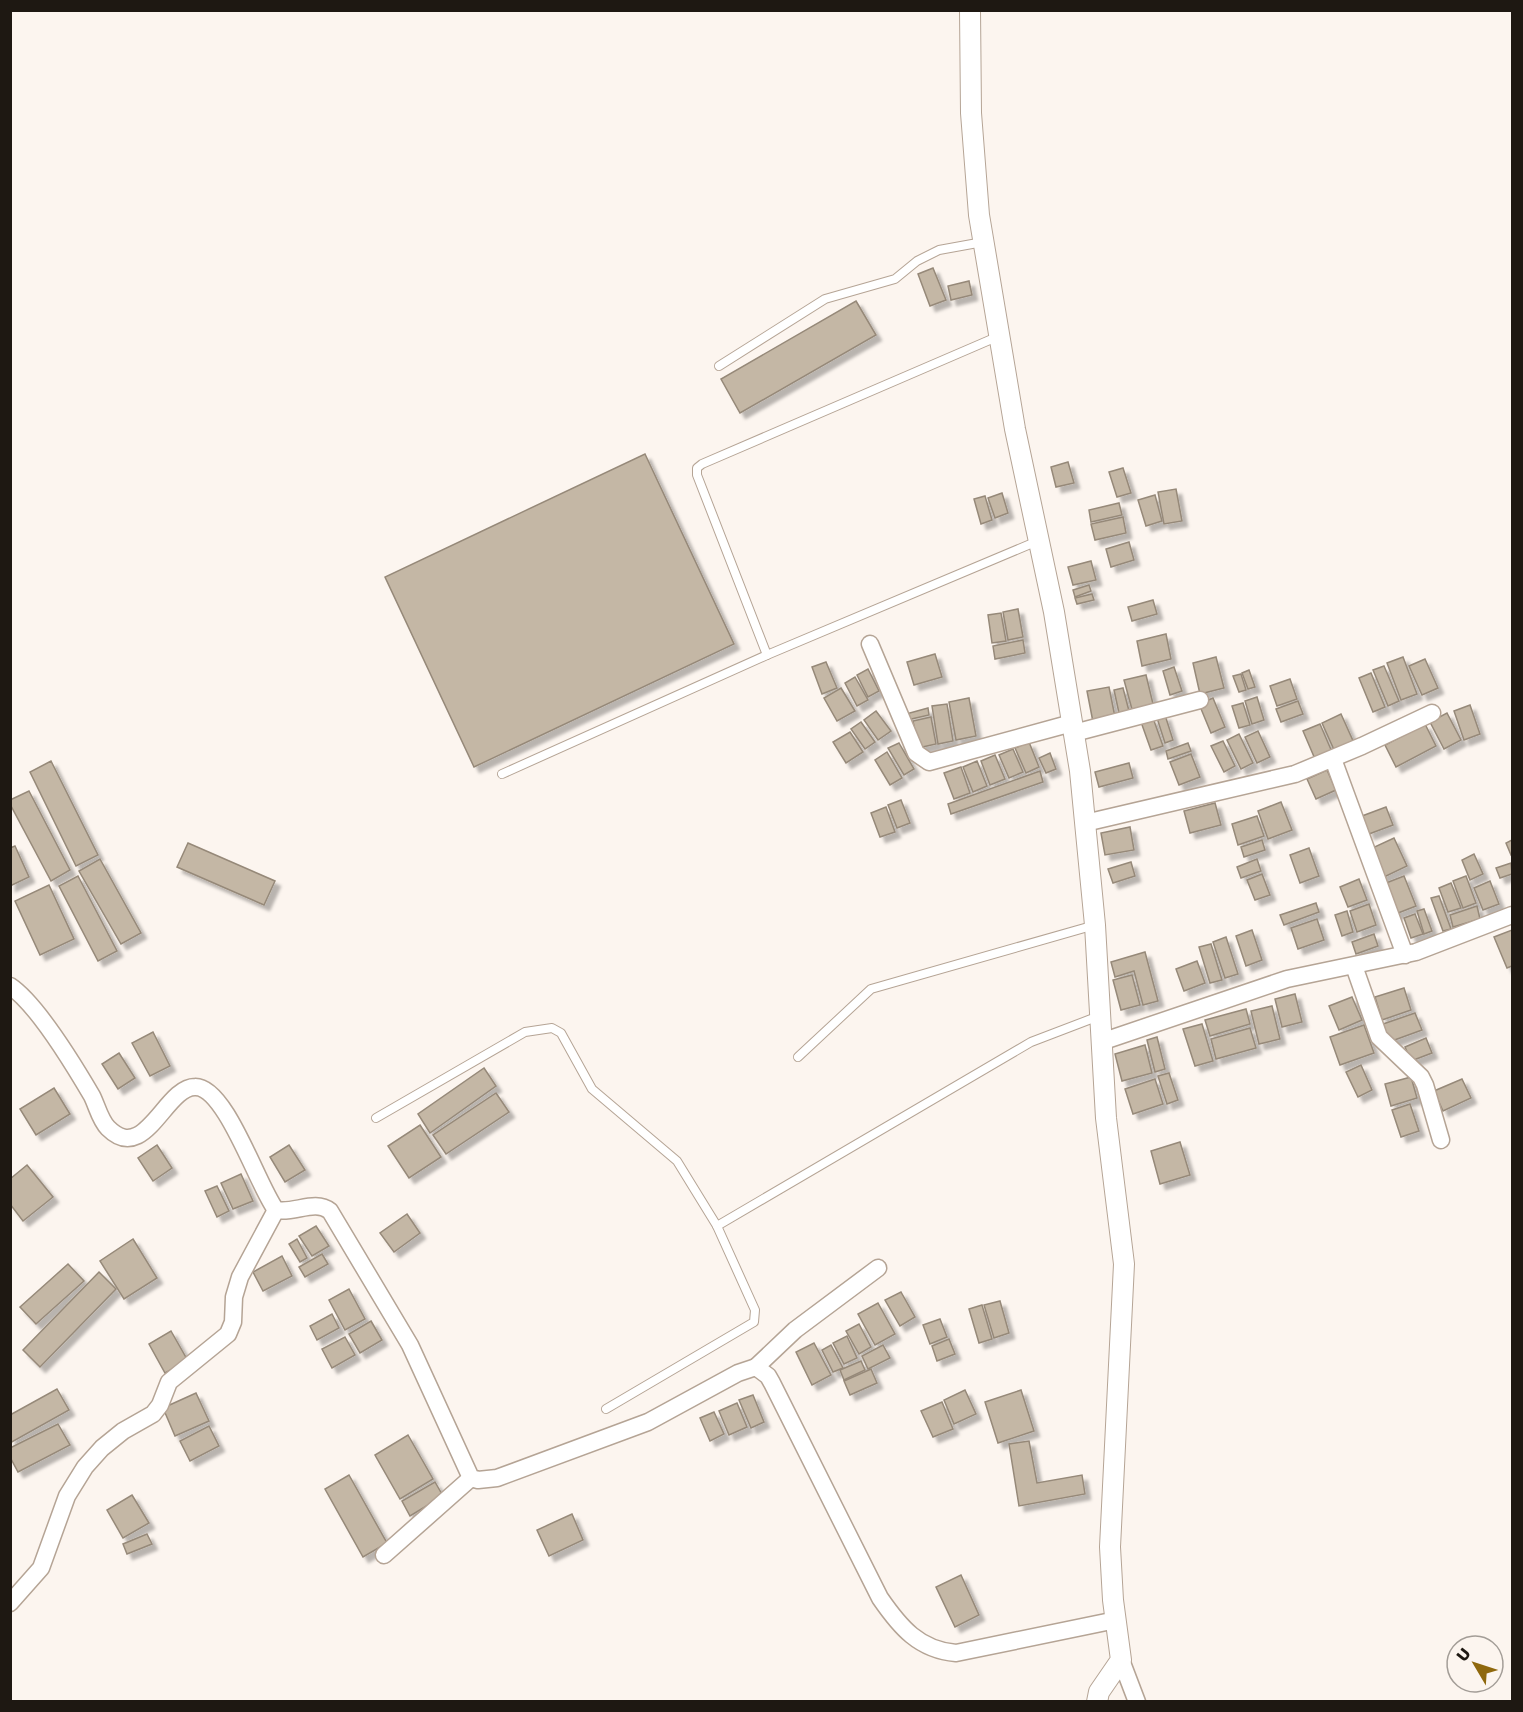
<svg xmlns="http://www.w3.org/2000/svg" width="1523" height="1712" viewBox="0 0 1523 1712" font-family="Rubik,sans-serif">
<defs>
<filter id="shadow"><feDropShadow dx="5.5" dy="5.5" stdDeviation="1.5" flood-color="#0004"/></filter>
</defs>
<rect width="100%" height="100%" fill="#fcf5ef"/>
<!-- building -->
<g fill="#c4b7a5" stroke="#968979" stroke-width="1.5" filter="url(#shadow)">
<path d="M933 268 946 300 930 306 918 274Z"/>
<path d="M969 281 972 295 951 300 948 286Z"/>
<path d="M856 301 876 335 740 413 721 379Z"/>
<path d="M645 454 734 644 474 767 385 577Z"/>
<path d="M1068 462 1074 483 1056 487 1051 467Z"/>
<path d="M1123 468 1131 493 1117 497 1109 472Z"/>
<path d="M1176 489 1182 521 1164 524 1158 492Z"/>
<path d="M1002 493 1008 513 995 518 988 498Z"/>
<path d="M1155 495 1162 521 1146 526 1138 500Z"/>
<path d="M985 496 992 520 981 524 974 499Z"/>
<path d="M1119 503 1122 515 1091 522 1089 510Z"/>
<path d="M1123 517 1126 533 1095 540 1091 524Z"/>
<path d="M1129 542 1134 560 1111 567 1106 549Z"/>
<path d="M1091 561 1096 580 1073 585 1068 567Z"/>
<path d="M1089 585 1091 591 1075 597 1073 590Z"/>
<path d="M1092 594 1094 600 1077 604 1075 598Z"/>
<path d="M1153 600 1157 614 1132 621 1128 607Z"/>
<path d="M1018 609 1023 637 1008 640 1003 612Z"/>
<path d="M1001 613 1006 641 992 643 988 615Z"/>
<path d="M1166 634 1171 659 1142 666 1137 641Z"/>
<path d="M1023 640 1025 653 995 659 993 646Z"/>
<path d="M935 654 942 677 914 685 907 662Z"/>
<path d="M1216 657 1224 688 1200 694 1193 663Z"/>
<path d="M1403 657 1417 694 1401 700 1387 663Z"/>
<path d="M1425 659 1438 688 1422 695 1409 666Z"/>
<path d="M826 662 837 688 822 694 812 667Z"/>
<path d="M1384 666 1399 701 1388 706 1373 670Z"/>
<path d="M1174 667 1182 691 1170 695 1163 671Z"/>
<path d="M868 669 879 691 868 697 857 675Z"/>
<path d="M1249 670 1255 687 1248 689 1242 673Z"/>
<path d="M1371 673 1385 707 1373 712 1359 678Z"/>
<path d="M1241 674 1246 690 1239 692 1233 676Z"/>
<path d="M1146 675 1154 708 1133 713 1124 680Z"/>
<path d="M855 677 868 700 857 706 845 683Z"/>
<path d="M1290 679 1297 699 1277 706 1270 686Z"/>
<path d="M1109 687 1115 717 1093 722 1087 691Z"/>
<path d="M841 688 855 711 837 721 824 698Z"/>
<path d="M1123 688 1129 711 1119 713 1114 690Z"/>
<path d="M1257 697 1264 720 1252 724 1245 701Z"/>
<path d="M969 698 976 736 956 740 949 702Z"/>
<path d="M1213 698 1225 727 1211 733 1199 704Z"/>
<path d="M1298 701 1303 714 1281 722 1276 709Z"/>
<path d="M1243 703 1250 725 1239 728 1232 706Z"/>
<path d="M947 704 953 741 938 744 932 706Z"/>
<path d="M1470 705 1480 734 1464 740 1454 711Z"/>
<path d="M928 708 929 715 907 720 906 714Z"/>
<path d="M876 711 891 731 878 740 864 720Z"/>
<path d="M1447 713 1461 740 1444 749 1430 722Z"/>
<path d="M1341 714 1354 743 1335 752 1322 723Z"/>
<path d="M1165 715 1173 740 1165 743 1157 718Z"/>
<path d="M931 717 936 744 918 748 913 721Z"/>
<path d="M1153 718 1163 746 1151 750 1141 722Z"/>
<path d="M861 722 875 742 865 749 851 729Z"/>
<path d="M1320 724 1332 752 1315 759 1303 731Z"/>
<path d="M1425 724 1436 746 1396 767 1385 745Z"/>
<path d="M1258 731 1270 757 1257 763 1245 737Z"/>
<path d="M850 732 863 752 846 763 833 742Z"/>
<path d="M1239 734 1253 763 1241 769 1227 740Z"/>
<path d="M1223 741 1235 766 1224 772 1211 746Z"/>
<path d="M1029 742 1039 767 1026 773 1015 748Z"/>
<path d="M899 743 914 769 904 775 888 748Z"/>
<path d="M1188 743 1191 751 1168 759 1166 751Z"/>
<path d="M1013 749 1023 772 1009 778 999 755Z"/>
<path d="M887 752 902 778 890 785 875 760Z"/>
<path d="M1050 753 1056 769 1046 773 1039 758Z"/>
<path d="M1191 754 1200 777 1179 785 1170 762Z"/>
<path d="M995 755 1005 779 990 785 981 761Z"/>
<path d="M51 761 98 855 76 866 30 772Z"/>
<path d="M977 761 987 786 973 792 963 767Z"/>
<path d="M1129 763 1133 778 1099 787 1095 772Z"/>
<path d="M961 767 970 793 954 799 944 773Z"/>
<path d="M1327 770 1336 790 1316 799 1307 779Z"/>
<path d="M1040 771 1043 782 951 814 948 804Z"/>
<path d="M29 791 70 870 51 881 10 804V800Z"/>
<path d="M901 800 910 823 897 828 888 805Z"/>
<path d="M1281 802 1292 830 1268 839 1258 811Z"/>
<path d="M1215 803 1221 825 1190 833 1184 811Z"/>
<path d="M886 807 895 832 880 837 871 813Z"/>
<path d="M1386 807 1393 825 1369 834 1362 816Z"/>
<path d="M1257 816 1264 836 1238 845 1232 824Z"/>
<path d="M1130 827 1134 850 1105 855 1101 833Z"/>
<path d="M1394 838 1407 866 1382 878 1368 850Z"/>
<path d="M1262 840 1265 850 1244 857 1241 847Z"/>
<path d="M1512 840V854L1511 855 1506 843Z"/>
<path d="M188 843 275 881 264 905 177 867Z"/>
<path d="M15 846 29 877 10 886V848Z"/>
<path d="M1309 848 1319 876 1300 883 1290 855Z"/>
<path d="M1474 854 1483 874 1470 880 1462 860Z"/>
<path d="M100 859 141 933 121 944 79 871Z"/>
<path d="M1257 859 1261 871 1241 878 1237 867Z"/>
<path d="M1131 862 1135 876 1113 883 1108 869Z"/>
<path d="M1511 863 1512 874 1500 878 1496 868Z"/>
<path d="M1262 874 1270 895 1255 900 1247 880Z"/>
<path d="M78 876 117 951 98 961 59 886Z"/>
<path d="M1404 876 1416 906 1393 915 1381 885Z"/>
<path d="M1466 876 1476 903 1463 908 1453 881Z"/>
<path d="M1359 879 1367 900 1348 907 1340 887Z"/>
<path d="M1490 881 1499 904 1483 910 1474 888Z"/>
<path d="M1451 883 1461 908 1448 912 1439 888Z"/>
<path d="M49 885 74 939 40 955 15 901Z"/>
<path d="M1439 896 1451 929 1443 931 1431 898Z"/>
<path d="M1316 903 1319 912 1284 925 1280 915Z"/>
<path d="M1369 904 1376 925 1357 932 1350 911Z"/>
<path d="M1477 906 1480 919 1453 927 1450 915Z"/>
<path d="M1424 909 1432 931 1424 934 1417 911Z"/>
<path d="M1347 911 1353 932 1342 936 1335 915Z"/>
<path d="M1415 914 1423 934 1411 938 1404 918Z"/>
<path d="M1317 919 1324 940 1298 949 1291 928Z"/>
<path d="M1252 930 1262 960 1246 966 1236 936Z"/>
<path d="M1512 930V966L1507 968 1494 937Z"/>
<path d="M1374 934 1378 946 1356 954 1352 942Z"/>
<path d="M1226 937 1238 974 1225 978 1213 942Z"/>
<path d="M1211 944 1222 980 1210 983 1199 947Z"/>
<path d="M1145 952 1158 1001 1143 1005 1134 971 1115 977 1111 962Z"/>
<path d="M1197 961 1205 983 1184 991 1176 969Z"/>
<path d="M1132 975 1140 1005 1121 1010 1113 980Z"/>
<path d="M1404 988 1411 1010 1382 1020 1375 997Z"/>
<path d="M1295 994 1302 1022 1282 1027 1275 999Z"/>
<path d="M1352 997 1362 1020 1339 1030 1329 1006Z"/>
<path d="M1272 1006 1280 1039 1259 1044 1251 1011Z"/>
<path d="M1246 1009 1250 1024 1210 1036 1205 1020Z"/>
<path d="M1415 1013 1422 1030 1389 1042 1383 1024Z"/>
<path d="M1202 1024 1213 1061 1195 1066 1183 1029Z"/>
<path d="M1364 1025 1374 1053 1340 1065 1330 1037Z"/>
<path d="M1250 1028 1256 1048 1216 1059 1211 1039Z"/>
<path d="M153 1032 170 1066 150 1076 132 1043Z"/>
<path d="M1157 1037 1165 1069 1155 1072 1147 1040Z"/>
<path d="M1426 1038 1432 1053 1411 1061 1405 1047Z"/>
<path d="M1145 1045 1152 1073 1122 1081 1115 1054Z"/>
<path d="M119 1053 135 1078 118 1089 102 1064Z"/>
<path d="M1361 1065 1372 1090 1358 1097 1346 1072Z"/>
<path d="M484 1068 496 1086 430 1133 418 1114Z"/>
<path d="M1169 1073 1178 1100 1167 1104 1158 1076Z"/>
<path d="M1411 1077 1417 1098 1391 1106 1385 1084Z"/>
<path d="M1155 1079 1163 1104 1133 1114 1125 1089Z"/>
<path d="M1462 1079 1471 1098 1443 1111 1434 1091Z"/>
<path d="M54 1088 70 1114 36 1135 20 1109Z"/>
<path d="M496 1093 509 1112 446 1154 433 1135Z"/>
<path d="M1410 1104 1419 1131 1401 1137 1392 1110Z"/>
<path d="M420 1125 441 1157 409 1178 388 1146Z"/>
<path d="M1180 1142 1190 1175 1160 1184 1151 1151Z"/>
<path d="M157 1145 172 1168 153 1181 138 1158Z"/>
<path d="M289 1145 305 1170 285 1182 270 1157Z"/>
<path d="M27 1165 53 1197 23 1221 10 1204V1179Z"/>
<path d="M241 1174 253 1201 233 1209 221 1183Z"/>
<path d="M217 1186 229 1211 217 1217 205 1191Z"/>
<path d="M407 1214 420 1233 394 1252 380 1233Z"/>
<path d="M316 1226 329 1246 312 1256 299 1236Z"/>
<path d="M133 1239 157 1278 124 1299 100 1261Z"/>
<path d="M297 1239 307 1258 300 1262 289 1244Z"/>
<path d="M322 1254 328 1264 305 1277 299 1267Z"/>
<path d="M282 1256 292 1276 263 1291 253 1272Z"/>
<path d="M68 1264 84 1281 36 1324 20 1307Z"/>
<path d="M99 1272 116 1289 40 1367 23 1350Z"/>
<path d="M349 1289 365 1319 345 1330 329 1300Z"/>
<path d="M901 1292 915 1317 900 1326 885 1300Z"/>
<path d="M1000 1301 1009 1333 994 1338 984 1305Z"/>
<path d="M878 1303 895 1334 875 1345 858 1314Z"/>
<path d="M982 1305 992 1339 979 1343 969 1309Z"/>
<path d="M332 1314 339 1328 317 1340 310 1326Z"/>
<path d="M940 1319 947 1337 930 1344 923 1325Z"/>
<path d="M371 1321 382 1340 360 1353 349 1334Z"/>
<path d="M859 1324 871 1347 859 1354 846 1331Z"/>
<path d="M171 1331 188 1361 165 1373 149 1344Z"/>
<path d="M847 1336 857 1358 844 1364 833 1343Z"/>
<path d="M345 1337 355 1355 332 1368 322 1349Z"/>
<path d="M949 1339 955 1354 937 1361 932 1346Z"/>
<path d="M814 1343 831 1375 812 1385 796 1352Z"/>
<path d="M831 1345 843 1368 833 1372 822 1350Z"/>
<path d="M883 1345 890 1358 868 1369 862 1356Z"/>
<path d="M861 1361 865 1370 844 1380 840 1370Z"/>
<path d="M871 1369 877 1383 850 1395 844 1381Z"/>
<path d="M57 1389 69 1410 10 1443V1415Z"/>
<path d="M965 1390 976 1414 954 1424 944 1400Z"/>
<path d="M1021 1390 1034 1431 998 1443 985 1402Z"/>
<path d="M196 1393 209 1421 175 1436 163 1408Z"/>
<path d="M753 1395 764 1422 751 1428 739 1400Z"/>
<path d="M942 1402 953 1429 933 1437 921 1411Z"/>
<path d="M737 1403 747 1427 729 1435 719 1411Z"/>
<path d="M714 1412 724 1434 710 1441 700 1418Z"/>
<path d="M58 1424 70 1445 18 1472 10 1457V1448Z"/>
<path d="M209 1426 219 1446 190 1461 180 1441Z"/>
<path d="M408 1435 433 1479 400 1499 375 1455Z"/>
<path d="M1029 1441 1037 1483 1082 1475 1085 1494 1019 1506 1009 1444Z"/>
<path d="M349 1475 387 1543 363 1557 325 1489Z"/>
<path d="M435 1482 443 1496 410 1516 402 1501Z"/>
<path d="M132 1495 149 1523 123 1538 107 1510Z"/>
<path d="M572 1514 583 1540 549 1556 537 1530Z"/>
<path d="M147 1534 152 1544 127 1554 123 1544Z"/>
<path d="M961 1575 979 1615 955 1627 936 1587Z"/>
</g>
<g fill="none" stroke-linecap="round" stroke-linejoin="round">
<!-- service casing -->
<g stroke="#b5a495" stroke-width="10">
<g id="service">
<path d="M719 366 825 299 895 279 917 261 939 250 983 242"/>
<path d="M767 655 697 475V468L702 464 999 336"/>
<path d="M502 774 767 655 1040 540"/>
<path d="M798 1057 871 989 1095 925"/>
<path d="M376 1118 525 1032 552 1028 561 1033 592 1089 677 1161 717 1226"/>
<path d="M606 1409 754 1322 755 1310 717 1226 1031 1042 1099 1016"/>
</g>
</g>
<!-- minor casing -->
<g stroke="#b5a495" stroke-width="19">
<g id="minor">
<path d="M870 644 916 753 929 762 1072 723"/>
<path d="M1074 733 1200 700"/>
<path d="M1333 759 1405 955"/>
<path d="M1085 823 1295 774 1362 746 1432 713"/>
<path d="M1354 966 1379 1037 1421 1077 1425 1085 1441 1140"/>
<path d="M10 986C37 1004 75 1067 92 1096 97 1106 100 1120 108 1128 145 1165 165 1087 195 1087 226 1086 258 1187 276 1210 294 1214 315 1199 330 1211L410 1345 471 1478 478 1480 497 1478 648 1422 738 1373 756 1367 768 1376 772 1383 880 1598C900 1627 919 1650 956 1653L1116 1620"/>
<path d="M1101 1042 1287 979 1416 952 1512 915"/>
<path d="M756 1367 795 1330 878 1268"/>
<path d="M384 1555 471 1478"/>
<path d="M10 1603 41 1568 67 1496 85 1467 102 1448 123 1431 153 1414 160 1405 169 1382 228 1334 233 1322 234 1297 240 1277 276 1210"/>
<path d="M1121 1660 1137 1702"/>
</g>
</g>
<!-- tertiary casing -->
<g stroke="#b5a495" stroke-width="22">
<path id="tertiary" d="M970 10 971 113 979 215 1015 429 1054 612 1080 771 1095 925 1106 1118 1124 1264 1110 1547 1113 1600 1121 1660 1099 1692 1097 1702"/>
</g>
<!-- service -->
<use href="#service" stroke="#fff" stroke-width="8"/>
<!-- minor -->
<use href="#minor" stroke="#fff" stroke-width="16"/>
<!-- tertiary -->
<use href="#tertiary" stroke="#fff" stroke-width="20"/>
</g>
<!-- border -->
<rect width="1523" height="1712" fill="none" stroke="#1e1812" stroke-width="24"/>
<!-- north arrow -->
<g transform="translate(1475 1664) rotate(309)"><circle r="28" fill="#fcf5ef" stroke="#a39d97" stroke-width="1.5"/>
<path d="M0-4.5L10 22L0 15L-10 22Z" fill="#8f680d"/>
<text y="-9" font-size="16" font-weight="bold" text-anchor="middle" fill="#1e1812">U</text>
</g>
</svg>
